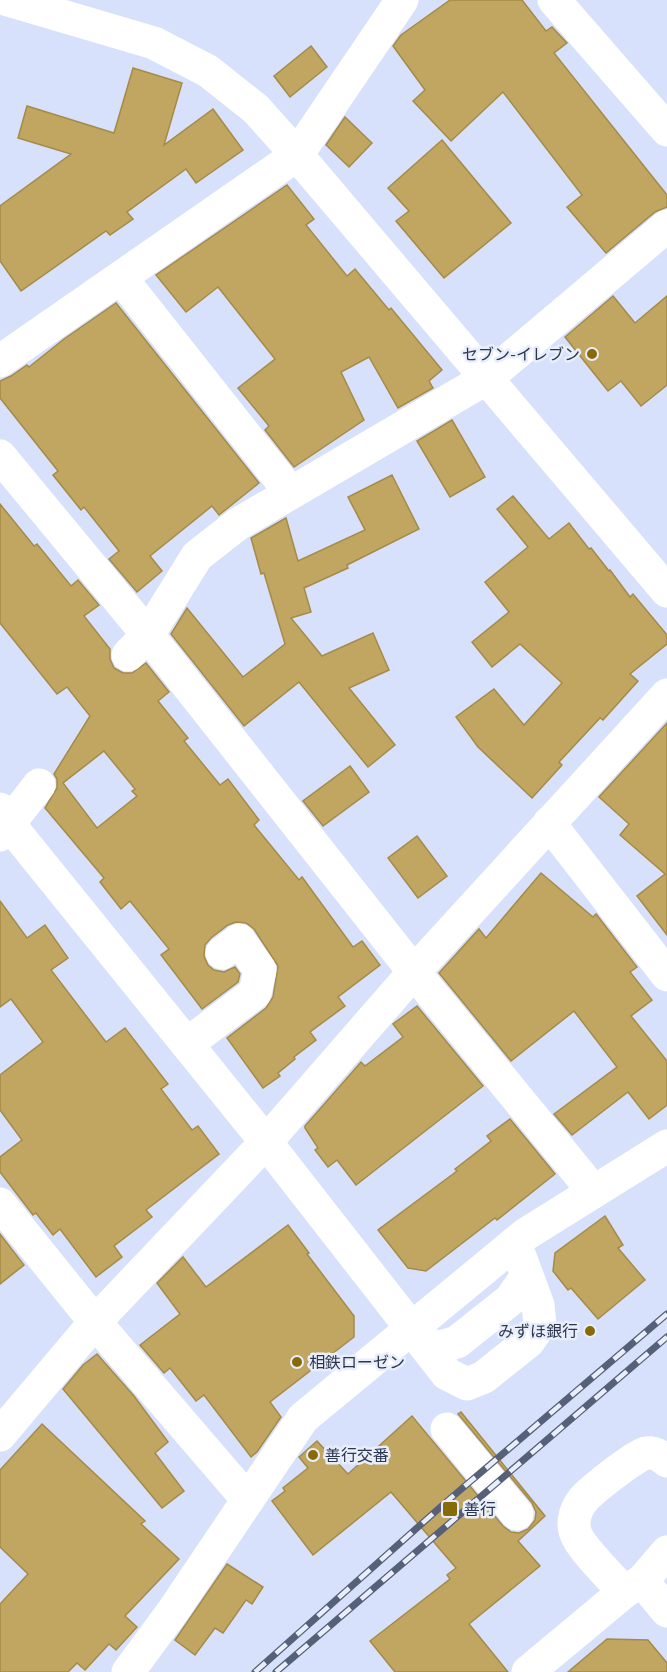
<svg xmlns="http://www.w3.org/2000/svg" width="667" height="1672" viewBox="0 0 667 1672" font-family="Montserrat,'Noto Sans JP',sans-serif">
<rect width="100%" height="100%" fill="#d7e1fb"/>
<!-- building -->
<g fill="#c1a662" stroke="#a58b47" stroke-width="1.5" fill-rule="evenodd">
<path d="M450 0H522L546 31 552 27 567 43 554 53 667 195V207L655 212 606 253 567 207 582 195 503 92 451 141 413 101 425 90 393 46 401 35Z"/>
<path d="M311 46 327 67 290 97 274 76Z"/>
<path d="M133 68 182 83 164 145 213 109 243 150 196 183 186 169 127 212 133 219 110 235 106 231 21 291 0 261V206L71 154 18 138 27 106 114 133Z"/>
<path d="M345 117 372 143 349 167 326 145Z"/>
<path d="M442 140 511 223 444 278 396 221 409 211 388 188Z"/>
<path d="M287 185 314 219 306 225 347 276 355 269 389 310 391 308 442 370 429 381 433 388 398 408 369 357 341 372 364 420 294 467 265 430 269 426 238 388 275 359 218 287 186 312 156 275Z"/>
<path d="M613 296 635 323 667 296V385L641 406 621 381 608 391 565 337Z"/>
<path d="M116 303 259 483 219 515 212 506 150 556 162 571 137 592 109 559 119 551 84 507 81 510 53 475 58 471 0 398V381L11 376 27 365 29 367 64 339Z"/>
<path d="M452 420 485 477 450 497 417 441Z"/>
<path d="M392 475 419 529 347 565 348 568 304 588 311 612 291 618 322 656 373 633 389 670 349 688 395 745 368 767 299 682 244 726 171 634 187 608 243 677 285 644 264 573 261 574 251 538 286 518 298 561 365 530 348 497Z"/>
<path d="M513 496 549 539 569 523 589 549 591 548 609 571 610 570 630 597 633 594 667 635V644L630 674 638 681 603 720 600 718 559 762 562 765 532 798 478 747 456 717 494 689 524 725 562 683 520 644 492 667 472 642 509 612 485 582 528 547 497 509Z"/>
<path d="M0 504 34 546 37 544 71 586 78 580 99 605 84 616 110 649V659L114 668 123 673H132L146 663 169 692 158 701 188 738 184 741 220 785 228 779 259 820 254 825 299 880 302 877 353 947 362 941 380 965 338 997 345 1006 310 1032 316 1040 294 1057 295 1059 278 1073 280 1076 263 1088 227 1038 266 1008 273 997 278 966 254 929 246 923 236 922 228 925 211 938 205 945 204 956 208 965 214 970 224 972 235 967 240 974 238 982 202 1009 161 955 169 949 130 901 121 909 100 882 104 878 45 808 57 788V779L54 774 90 716 67 687 57 694 0 623ZM104 751 135 789 132 791 137 796 97 828 63 783Z"/>
<path d="M667 723V935L637 896 665 874 620 835 629 824 599 797Z"/>
<path d="M350 766 369 792 323 826 303 801Z"/>
<path d="M417 836 447 876 418 898 388 858Z"/>
<path d="M541 873 593 917 596 914 637 967 630 972 652 1000 631 1016 667 1061V1105L649 1119 628 1092 572 1135 554 1114 617 1067 574 1011 511 1061 439 973 479 929 486 938Z"/>
<path d="M0 901 27 938 45 925 68 958 51 970 106 1042 125 1028 168 1084 161 1089 192 1130 198 1126 219 1154 146 1210 152 1217 114 1246 122 1257 96 1277 60 1229 53 1235 36 1213 33 1215 0 1172V1157L22 1140 0 1110V1075L43 1042 11 999 0 1007Z"/>
<path d="M417 1006 483 1086 356 1185 337 1160 328 1167 315 1150 318 1148 305 1128V1126L361 1062 365 1066 403 1037 393 1024Z"/>
<path d="M510 1119 555 1174 497 1220 495 1218 426 1271 408 1268 378 1230 457 1171 455 1169 491 1141 487 1136Z"/>
<path d="M605 1216 623 1245 618 1248 645 1280 598 1319 571 1288 568 1290 553 1271 555 1253Z"/>
<path d="M288 1225 309 1253 307 1254 354 1316V1337L270 1402 281 1417 257 1452 251 1457 204 1395 196 1401 170 1368 164 1373 140 1345 180 1314 157 1283 183 1257 206 1287Z"/>
<path d="M0 1234 24 1265 0 1284Z"/>
<path d="M97 1354 134 1396 168 1442 155 1453 184 1491 162 1508 63 1389 83 1365Z"/>
<path d="M461 1412 545 1516 518 1541 540 1566 469 1624 508 1672H395L370 1641 450 1579 447 1575 456 1568 391 1492 313 1555 272 1501 285 1491 283 1488 308 1468 299 1457 317 1441 348 1474 412 1416 503 1526 511 1532 519 1533 528 1529 535 1520 536 1512 532 1503 458 1414Z"/>
<path d="M42 1424 145 1521 141 1524 179 1559 125 1616 137 1627 116 1650 109 1644 85 1670 77 1663 68 1672H0V1604L28 1574 0 1547V1470Z"/>
<path d="M227 1564 263 1587 252 1604 246 1600 223 1633 215 1628 195 1655 175 1640Z"/>
<path d="M607 1639 648 1640 667 1663V1672H568Z"/>
</g>
<g fill="none" stroke-linecap="round" stroke-linejoin="round">
<!-- minor -->
<g stroke="#fff" stroke-width="33">
<path d="M8 0 154 43 208 71 256 109 297 155 667 591"/>
<path d="M554 0 667 130"/>
<path d="M121 278 290 492"/>
<path d="M0 361 297 155 402 0"/>
<path d="M0 456 148 635 414 972 581 1176 593 1192"/>
<path d="M128 655 148 635 197 556 238 524 487 378 667 226"/>
<path d="M0 809 9 824 266 1142 447 1374 467 1384 484 1377 529 1341 540 1325 538 1305 515 1243"/>
<path d="M549 823 667 975"/>
<path d="M0 835 39 785"/>
<path d="M187 1044 255 993 260 970 239 940 222 953"/>
<path d="M0 1204 95 1322 248 1500"/>
<path d="M423 1343 440 1347 457 1342 510 1300 527 1276"/>
<path d="M447 1429 517 1514"/>
<path d="M0 1435 95 1322 266 1142 414 972 667 695"/>
<path d="M642 1581 667 1611"/>
<path d="M624 1592C613 1579 578 1546 575 1531 572 1521 576 1508 583 1500 590 1491 636 1455 646 1453 654 1452 661 1456 667 1461"/>
<path d="M128 1672 173 1611 303 1418 526 1234 667 1146"/>
<path d="M528 1672 624 1592 642 1581 667 1552"/>
</g>
<!-- rail casing -->
<g stroke="#576079" stroke-width="7">
<g id="rail">
<path d="M255 1672 445 1503 667 1314"/>
<path d="M276 1672 667 1337"/>
</g>
</g>
<!-- rail -->
<use href="#rail" stroke="#e9eefb" stroke-width="4.5" stroke-dasharray="14" stroke-linecap="butt"/>
</g>
<!-- markers -->
<g fill="#886a08" stroke="#e9eefb" stroke-width="2">
<circle cx="592" cy="354" r="6"/>
<circle cx="590" cy="1331" r="6"/>
<circle cx="297" cy="1362" r="6"/>
<circle cx="313" cy="1455" r="6"/>
<rect x="442" y="1501" width="16" height="16" rx="3"/>
</g>
<g text-anchor="middle" dominant-baseline="central" stroke-width="5" stroke-linejoin="round" paint-order="stroke">
<!-- poi labels -->
<g font-size="16" fill="#2d364f" stroke="#e9eefb" text-anchor="start">
<text x="580" y="354" text-anchor="end">セブン-イレブン</text>
<text x="578" y="1331" text-anchor="end">みずほ銀行</text>
<text x="309" y="1362">相鉄ローゼン</text>
<text x="325" y="1455">善行交番</text>
<text x="464" y="1509">善行</text>
</g>
</g>
</svg>
